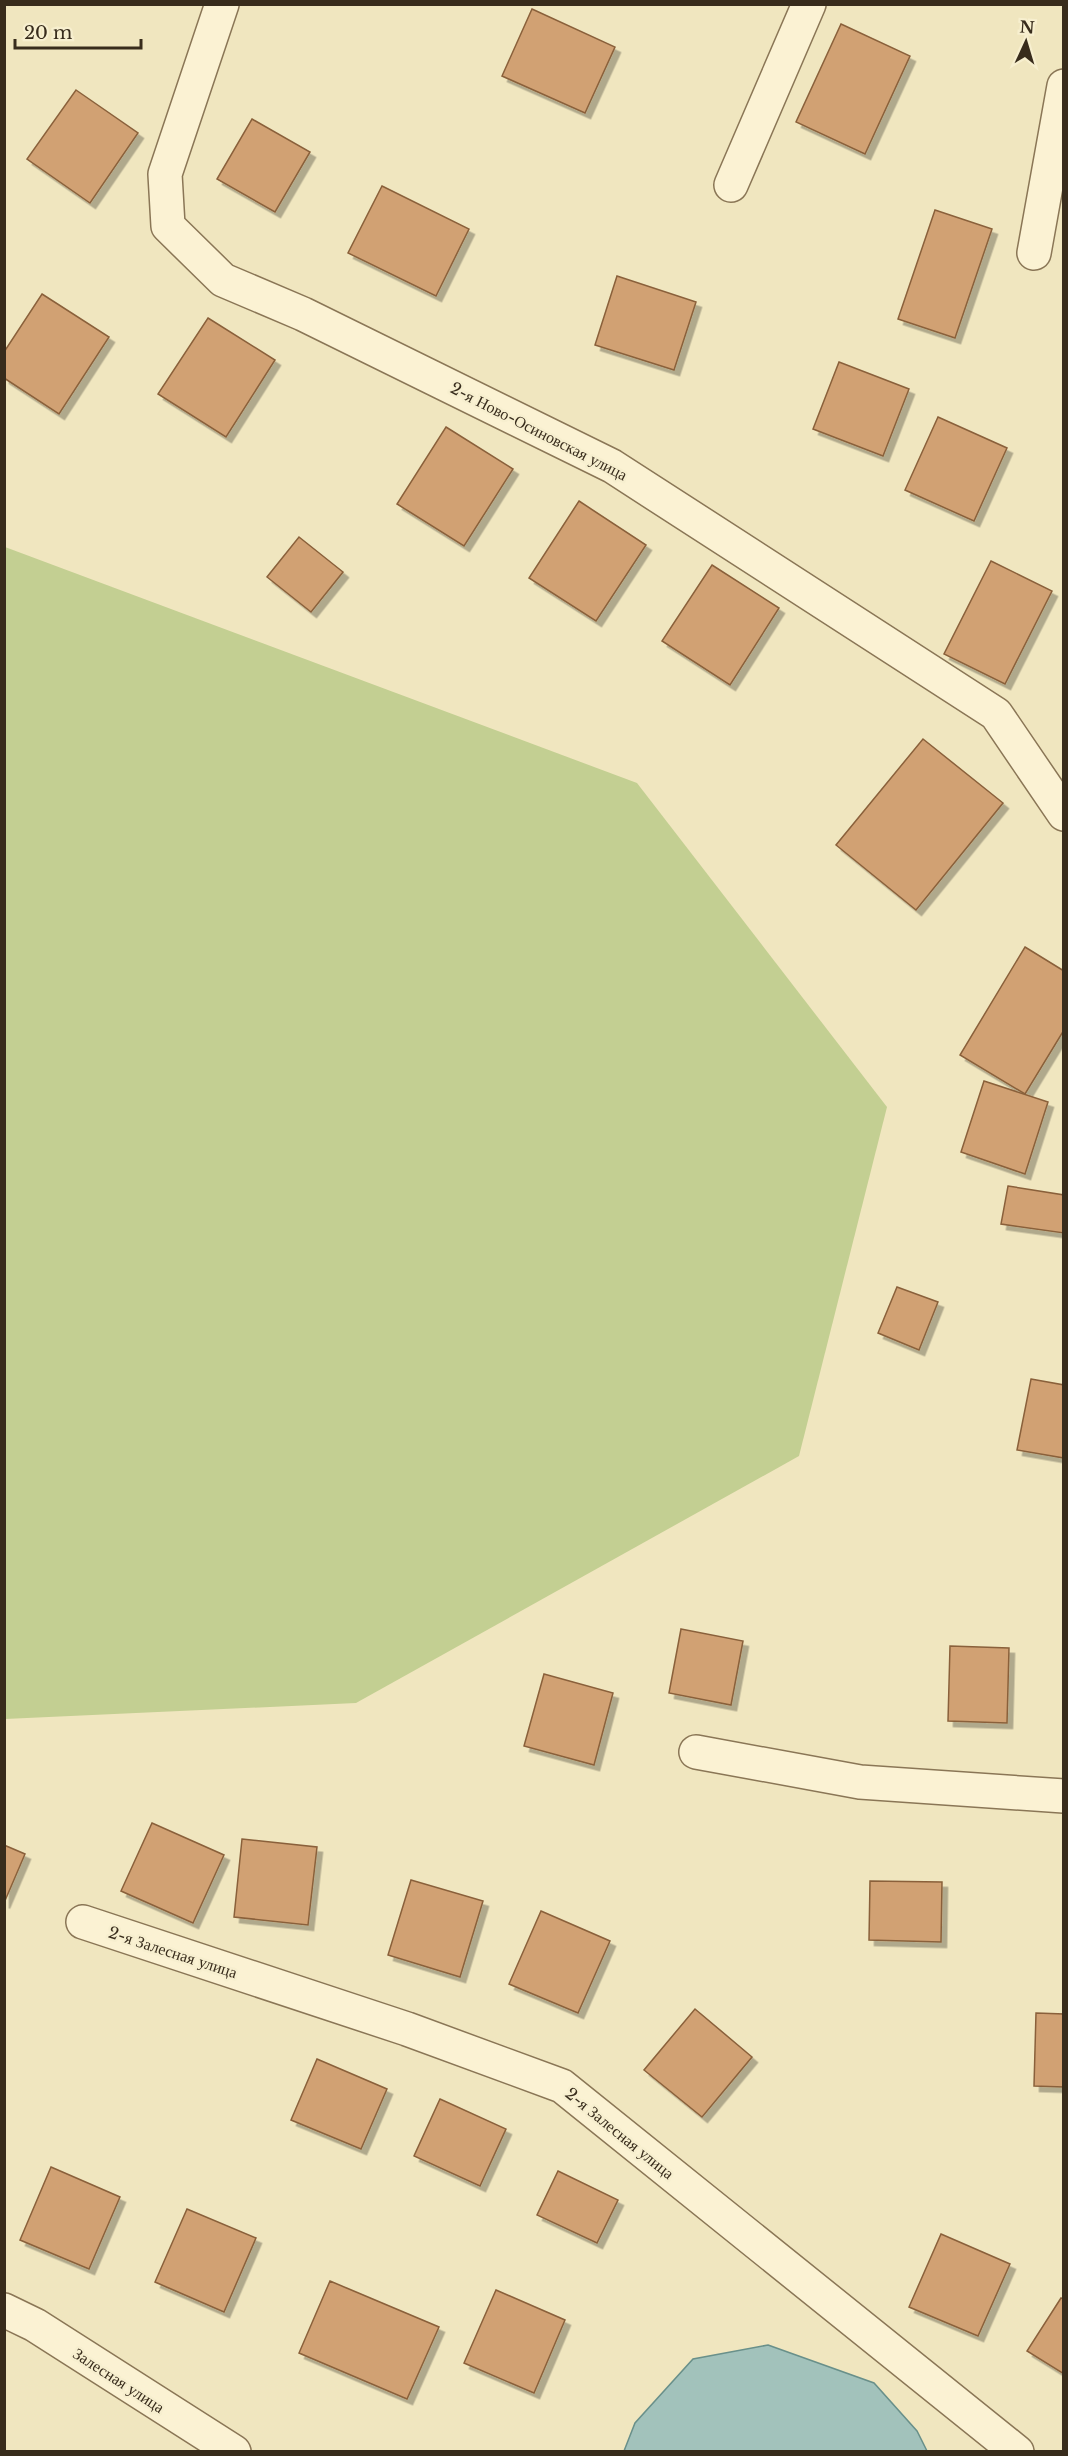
<svg xmlns="http://www.w3.org/2000/svg" width="1068" height="2456" viewBox="0 0 1068 2456" font-family="'Libre Baskerville',serif">
<defs>
<filter id="shadow"><feDropShadow dx="5.5" dy="5.5" stdDeviation="0" flood-color="#0004"/></filter>
</defs>
<rect width="100%" height="100%" fill="#f0e6bf"/>
<!-- green -->
<path fill="#c3cf92" d="M5 547 637 783 887 1107 799 1456 356 1703 5 1719Z"/>
<!-- water -->
<path fill="#a2c2bb" stroke="#69908a" stroke-width="1.5" d="M768 2345 874 2383 917 2431 927 2451H624L635 2423 693 2359Z"/>
<!-- building -->
<g fill="#d1a173" stroke="#8a613b" stroke-width="1.5" filter="url(#shadow)">
<path d="M532 9 615 47 585 113 502 76Z"/>
<path d="M841 24 910 56 865 154 796 122Z"/>
<path d="M76 90 138 133 90 203 27 159Z"/>
<path d="M252 119 310 152 275 212 217 179Z"/>
<path d="M382 186 469 229 436 296 348 253Z"/>
<path d="M935 210 992 229 955 338 898 319Z"/>
<path d="M617 276 696 302 674 370 595 345Z"/>
<path d="M42 294 109 337 59 414 4 378V352Z"/>
<path d="M208 318 275 360 226 437 158 394Z"/>
<path d="M839 362 909 389 883 456 813 429Z"/>
<path d="M938 417 1007 448 974 521 905 490Z"/>
<path d="M446 427 513 469 464 546 397 504Z"/>
<path d="M579 501 646 545 596 621 529 578Z"/>
<path d="M299 537 343 572 311 612 267 577Z"/>
<path d="M991 561 1052 591 1005 684 944 654Z"/>
<path d="M712 565 779 608 730 685 662 641Z"/>
<path d="M923 739 1003 803 916 910 836 845Z"/>
<path d="M1025 947 1064 971V1030L1025 1094 960 1055Z"/>
<path d="M984 1081 1048 1102 1025 1174 961 1152Z"/>
<path d="M1008 1186 1064 1195V1233L1001 1224Z"/>
<path d="M897 1287 938 1302 919 1350 878 1333Z"/>
<path d="M1031 1379 1064 1385V1458L1017 1450Z"/>
<path d="M681 1629 743 1641 731 1705 669 1693Z"/>
<path d="M950 1646 1009 1648 1007 1723 948 1721Z"/>
<path d="M544 1674 613 1693 594 1765 524 1746Z"/>
<path d="M152 1823 224 1855 193 1923 121 1891Z"/>
<path d="M242 1839 317 1847 308 1925 234 1917Z"/>
<path d="M4 1845 25 1854 4 1903Z"/>
<path d="M411 1880 483 1901 460 1977 388 1955Z"/>
<path d="M870 1881 942 1882 941 1942 869 1940Z"/>
<path d="M541 1911 610 1941 578 2013 509 1984Z"/>
<path d="M695 2009 752 2057 702 2117 644 2070Z"/>
<path d="M1036 2013 1064 2014V2087L1034 2086Z"/>
<path d="M317 2059 387 2089 361 2149 291 2120Z"/>
<path d="M440 2099 506 2129 480 2186 414 2156Z"/>
<path d="M51 2167 120 2197 89 2269 20 2240Z"/>
<path d="M558 2171 618 2200 597 2243 537 2215Z"/>
<path d="M187 2209 256 2238 224 2312 155 2282Z"/>
<path d="M941 2234 1010 2264 978 2336 909 2307Z"/>
<path d="M330 2281 439 2327 407 2399 299 2353Z"/>
<path d="M496 2290 565 2320 534 2393 464 2363Z"/>
<path d="M1061 2298 1064 2299V2374L1027 2351Z"/>
</g>
<g fill="none" stroke-linecap="round" stroke-linejoin="round">
<!-- minor casing -->
<g stroke="#8a7656" stroke-width="36">
<g id="minor">
<path d="M222 4 165 174 168 226 223 280 303 314 612 466 996 714 1064 814"/>
<path d="M731 185 809 4"/>
<path d="M1034 253 1064 86"/>
<path d="M696 1752 860 1782 1064 1796"/>
<path d="M83 1922 407 2029 562 2086 1017 2452"/>
<path d="M4 2310 35 2325 234 2452"/>
</g>
</g>
<!-- minor -->
<use href="#minor" stroke="#fbf2d3" stroke-width="33"/>
</g>
<g text-anchor="middle" dominant-baseline="central" stroke-width="5" stroke-linejoin="round" paint-order="stroke">
<!-- street labels -->
<g font-size="16" fill="#382c1c" stroke="#f7efcf">
<text transform="translate(539 431) rotate(27)">2-я Ново-Осиновская улица</text>
<text transform="translate(173 1952) rotate(18)">2-я Залесная улица</text>
<text transform="translate(620 2133) rotate(39)">2-я Залесная улица</text>
<text transform="translate(119 2380) rotate(33)">Залесная улица</text>
</g>
</g>
<!-- border -->
<rect width="1068" height="2456" fill="none" stroke="#382c1c" stroke-width="12"/>
<!-- north arrow -->
<g transform="translate(1026 42) rotate(4)" stroke="#f7efcf" stroke-width="4.5" paint-order="stroke">
<path d="M0-4.5L10 22L0 15L-10 22Z" fill="#382c1c"/>
<text y="-9" font-size="16" font-weight="bold" text-anchor="middle" fill="#382c1c">N</text>
</g>
<!-- scale -->
<path d="M15 39v9h126v-9" fill="none" stroke="#382c1c" stroke-width="3"/>
<text x="24" y="39" font-size="18" fill="#382c1c" stroke="#f7efcf" stroke-width="4.5" paint-order="stroke">20 m</text>
</svg>
